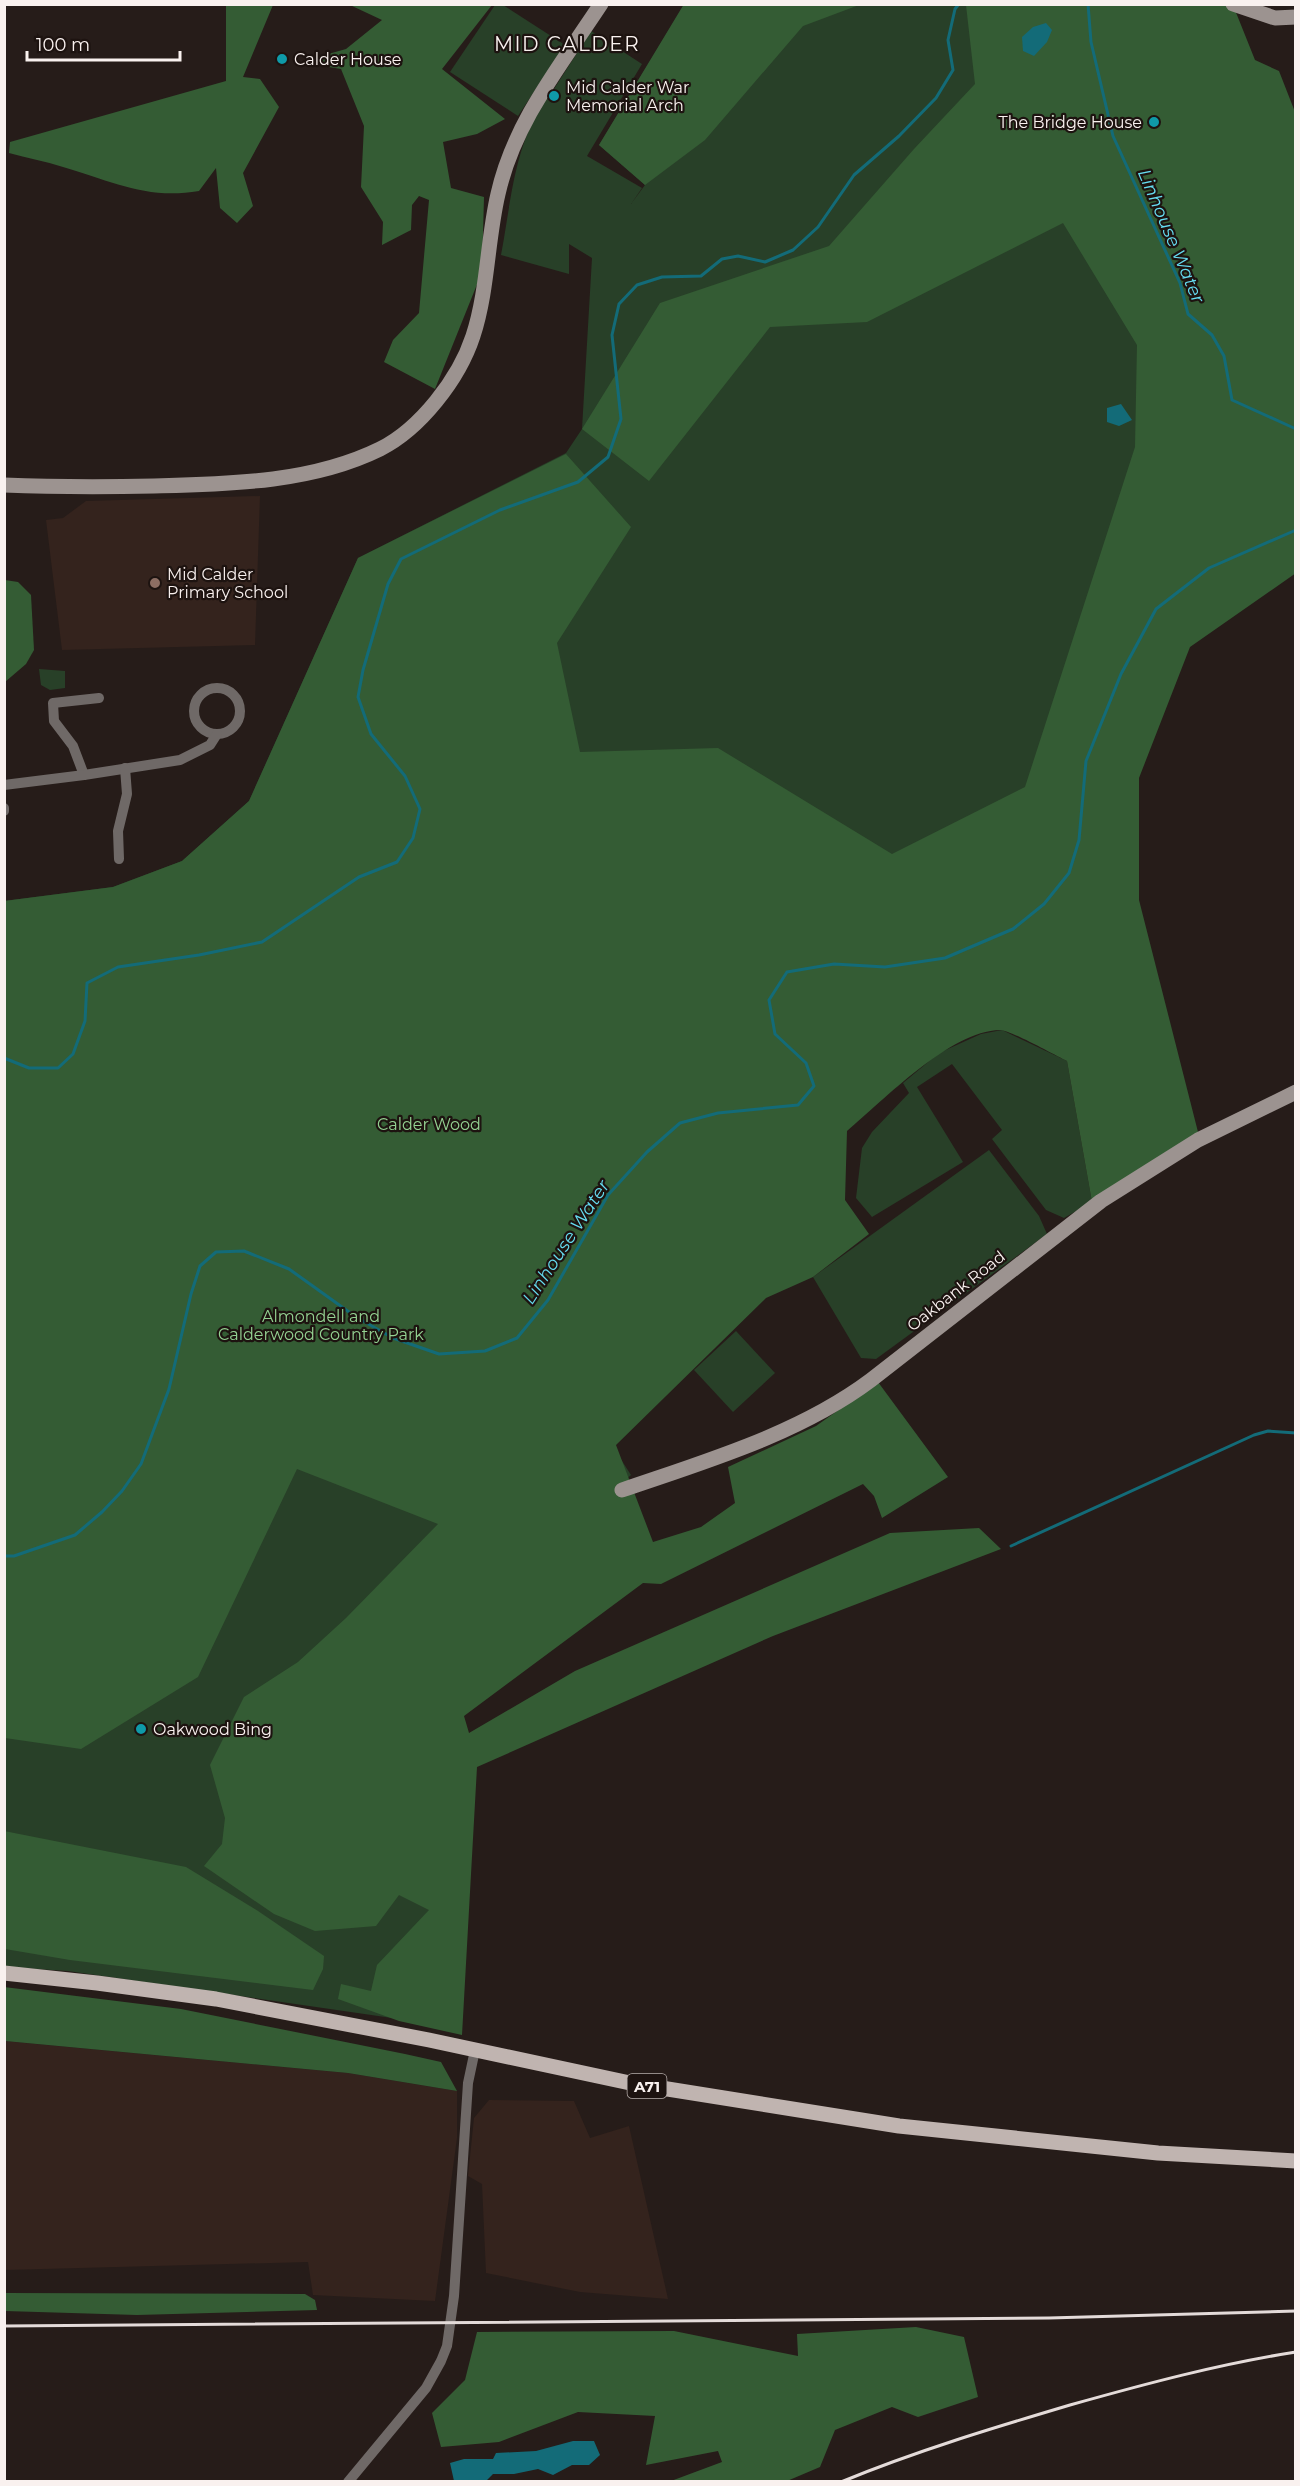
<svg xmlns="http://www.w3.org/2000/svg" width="1300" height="2486" viewBox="0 0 1300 2486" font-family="Montserrat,sans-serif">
<rect width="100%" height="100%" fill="#261c19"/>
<!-- built -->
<g fill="#34231d">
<path d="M260 496 255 645 62 650 46 520 63 518 86 501Z"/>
<path d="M4 2041 348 2073 457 2091V2138L435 2301 313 2295 308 2262 5 2270Z"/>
<path d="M489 2100 574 2101 590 2138 629 2126 668 2299 580 2292 486 2273 482 2184 468 2176 474 2118Z"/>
</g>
<!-- green -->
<g fill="#284028">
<path d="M495 5H503L565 45 518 116 450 72Z"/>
<path d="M684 5H1088L1209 568 613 1447 631 1475 398 1678 461 2028 68 1971 5 1967 4 901 113 887 182 861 249 801 358 558 566 453 582 429 592 258 569 244V274L501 255C511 203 514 144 546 99H551L555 94 554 89 591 31 642 64 587 156 642 188 631 204 645 185 599 145Z"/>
<path d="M39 669 65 671V688L50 690 41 685Z"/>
<path d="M1002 1030 1067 1061 1092 1202 1064 1218 1046 1210 992 1139 1002 1130 952 1064 917 1087 963 1162 872 1217 856 1198 862 1148 872 1132 909 1093 903 1083 939 1053 981 1034Z"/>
<path d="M989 1150 1039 1216 1047 1234 876 1359 861 1358 813 1277Z"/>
<path d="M736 1331 775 1373 733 1412 694 1370Z"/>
</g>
<!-- forest -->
<g fill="#345c34">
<path d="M684 4 859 5 803 26 705 140 645 185 599 145Z"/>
<path d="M226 5H273L243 77 260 79 279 107 243 173 253 206 237 223 220 208 216 168 199 191C146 200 112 181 63 167 45 161 27 158 9 153L10 142 226 81Z"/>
<path d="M350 5H492L442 69 505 119 477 134 443 142 451 188 484 197 482 272 435 389 384 362 393 340 419 313 429 200 419 196 412 205 411 230 382 245 383 222 361 187 364 126 341 69 323 66 321 56 346 49 382 20Z"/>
<path d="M966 5H1233L1255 60 1279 71 1295 112 1296 573 1190 647 1139 778V900L1198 1132 1092 1202 1067 1061C1054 1055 1010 1030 1000 1030 950 1031 884 1100 847 1131L845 1200 869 1234 813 1277 766 1298 616 1445 653 1542 701 1527 735 1503 728 1467 816 1426 878 1382 948 1477 882 1518 874 1496 863 1484 661 1584 643 1583 464 1716 469 1733 575 1671 890 1533 979 1528 1001 1549 773 1636 477 1767 462 2035 399 2021 338 1999 341 1984 371 1991 377 1965 429 1910 399 1895 376 1926 315 1931 274 1914 204 1866 222 1844 225 1818 210 1765 244 1697 298 1662 346 1618 438 1524 297 1469 198 1677 81 1749 5 1738 4 901 113 887 182 861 249 801 358 558 566 454 631 527 557 643 580 752 718 748 892 854 1025 787 1135 447 1137 345 1063 223 867 322 770 327 649 481 582 429 660 303 829 246 914 149 975 84Z"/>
<path d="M5 580 18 582 31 595 34 650 26 664 5 682Z"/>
<path d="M4 1831 186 1867 258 1911 324 1956 323 1969 313 1990 70 1960 5 1949Z"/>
<path d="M4 1987 181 2009 405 2054 441 2062 457 2091 348 2073 5 2041Z"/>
<path d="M5 2293 305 2294 315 2300 317 2310 137 2315 5 2311Z"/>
<path d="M916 2327 964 2337 978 2397 918 2417 892 2407 835 2430 820 2467 787 2481H671L722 2462 718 2451 646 2465 655 2416 578 2412 499 2442 441 2447 432 2413 465 2380 477 2332 674 2331 798 2356 797 2334Z"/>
</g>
<!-- water -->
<g fill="#136b78">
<path d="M1046 23 1052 30 1047 42 1034 56 1023 51 1022 37 1033 27Z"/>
<path d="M1121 404 1132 420 1119 426 1107 422V408Z"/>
<path d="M573 2441H594L600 2455 589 2465H572L553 2475 538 2469 514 2474H493L486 2481H454L450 2463 464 2459H493L496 2453 536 2451Z"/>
</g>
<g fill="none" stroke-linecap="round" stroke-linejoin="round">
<!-- stream -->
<g stroke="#136b78" stroke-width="3">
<path d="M1088 4 1091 42 1113 136 1180 283 1188 314 1212 335 1224 356 1232 400 1296 429"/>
<path d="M4 1058 29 1068H58L73 1054 85 1021 87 983 118 967 199 955 262 942 359 877 397 862 413 838 420 809 405 776 371 734 358 697 363 670 388 584 401 559 500 510 578 482 608 457 621 419 612 335 619 304 637 285 662 277 701 276 722 259 738 256 765 262 793 250 818 227 854 175 899 136 936 98 953 70 948 40 955 9 959 4"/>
<path d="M1011 1546 1254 1435 1268 1431 1296 1433"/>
<path d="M4 1556H14L75 1535 102 1512 122 1491 141 1464 169 1389 191 1294 200 1266 216 1252 244 1251 289 1269 356 1317 393 1338 439 1354 485 1351 517 1338 548 1300 608 1195 647 1152 680 1123 718 1113 798 1105 814 1086 806 1063 775 1034 769 1000 787 972 834 964 885 967 945 958 1013 929 1044 904 1069 873 1079 840 1086 761 1121 674 1156 609 1209 568 1296 530"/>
</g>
<!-- street -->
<g stroke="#6f6967" stroke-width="10">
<circle cx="217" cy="711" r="23"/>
<path d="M84 775 73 746 54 721 53 703 99 698"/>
<path d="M4 785 84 775 180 760 210 745 217 734"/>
<path d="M4 808V811"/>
<path d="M119 859 118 831 127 794 125 768"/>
<path d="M348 2482 426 2388 441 2361 447 2346 454 2296 468 2083 475 2050"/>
</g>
<!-- secondary -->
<g stroke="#9c9390" stroke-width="15">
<path d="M1233 4 1275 18 1296 17"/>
<path d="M4 485C54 487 104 487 154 486 229 484 311 483 380 449 420 429 459 379 473 336 488 290 487 241 498 194 514 122 561 65 601 4"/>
<path d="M622 1490C706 1461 799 1434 871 1380L1101 1201 1198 1140 1296 1092"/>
</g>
<!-- primary -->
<path stroke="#c0b4b0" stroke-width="15" d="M4 1973 97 1983 216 1999 429 2040 630 2083 899 2126 1158 2153 1296 2161"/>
<!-- rail -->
<g stroke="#e4dbd9" stroke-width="3">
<path d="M4 2326 1049 2318 1296 2311"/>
<path d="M841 2482C916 2451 993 2428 1070 2405 1145 2384 1219 2364 1296 2352"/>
</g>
</g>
<!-- markers -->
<g fill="#0f9aa8" stroke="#1d1310" stroke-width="2">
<circle cx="282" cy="59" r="6"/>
<circle cx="554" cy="96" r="6"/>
<circle cx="1154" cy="122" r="6"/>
<circle cx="141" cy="1729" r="6"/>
</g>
<circle fill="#8d6e63" stroke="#1d1310" stroke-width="2" cx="155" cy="583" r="6"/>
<g text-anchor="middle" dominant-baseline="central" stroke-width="4.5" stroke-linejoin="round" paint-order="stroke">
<!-- shield labels -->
<rect fill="#1d1310" stroke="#b7aeac" stroke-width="1.5" x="627.5" y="2074" width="39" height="24" rx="4.5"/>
<g font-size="15" font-weight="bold" fill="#f9f1ef">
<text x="647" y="2086">A71</text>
</g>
<!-- poi labels -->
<g font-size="16" fill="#f9f1ef" stroke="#1d1310" text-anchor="start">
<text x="294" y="59">Calder House</text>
<text x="566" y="87">Mid Calder War<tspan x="566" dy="18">Memorial Arch</tspan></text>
<text x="1142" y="122" text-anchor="end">The Bridge House</text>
<text x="167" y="574">Mid Calder<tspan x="167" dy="18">Primary School</tspan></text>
<text x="153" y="1729">Oakwood Bing</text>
</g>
<!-- park labels -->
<g font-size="16" fill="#94d292" stroke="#1d1310">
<text x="429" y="1124">Calder Wood</text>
<text x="321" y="1316">Almondell and<tspan x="321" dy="18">Calderwood Country Park</tspan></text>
</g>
<!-- street labels -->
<g font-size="16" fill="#f9f1ef" stroke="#1d1310">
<text transform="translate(956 1291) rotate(-38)">Oakbank Road</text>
</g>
<!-- water labels -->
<g font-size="18" font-style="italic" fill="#66dcf0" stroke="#1d1310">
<text transform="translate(1171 236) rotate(67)">Linhouse Water</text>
<text transform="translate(566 1242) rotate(-57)">Linhouse Water</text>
</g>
<!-- quarter labels -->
<g font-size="20" letter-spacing="1.5" fill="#f9f1ef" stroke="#1d1310">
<text x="567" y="44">MID CALDER</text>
</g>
</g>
<!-- border -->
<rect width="1300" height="2486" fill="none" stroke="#f9f1ef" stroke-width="12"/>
<!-- scale -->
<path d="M27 51v9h153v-9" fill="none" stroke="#f9f1ef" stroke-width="3"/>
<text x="36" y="51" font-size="18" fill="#f9f1ef" stroke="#1d1310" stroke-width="4.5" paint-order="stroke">100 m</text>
</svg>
